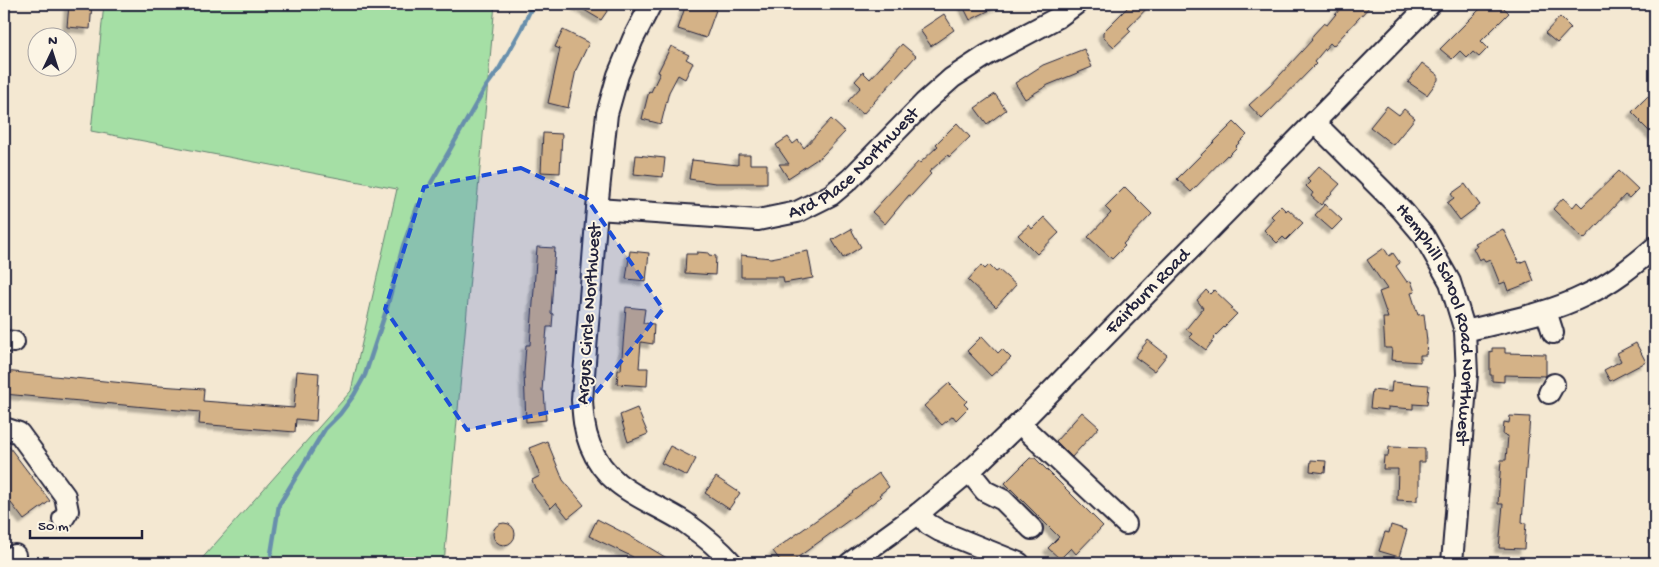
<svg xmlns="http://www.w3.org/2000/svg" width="1659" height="567" viewBox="0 0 1659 567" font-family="'Gochi Hand',sans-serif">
<defs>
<filter id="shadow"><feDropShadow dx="-4.5" dy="4.5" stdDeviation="1" flood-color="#0004"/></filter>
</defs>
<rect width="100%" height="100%" fill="#f4e8d2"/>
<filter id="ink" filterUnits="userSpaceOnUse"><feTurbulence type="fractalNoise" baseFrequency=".02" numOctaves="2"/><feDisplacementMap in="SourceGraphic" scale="10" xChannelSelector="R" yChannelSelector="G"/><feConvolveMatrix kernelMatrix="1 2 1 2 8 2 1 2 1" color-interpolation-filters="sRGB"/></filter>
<g filter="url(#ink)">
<!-- green -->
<path fill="#a5dfa5" stroke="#648070" d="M104 4H495L444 563H198L351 391 397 189 91 131Z"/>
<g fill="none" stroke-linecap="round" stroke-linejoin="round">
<!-- stream -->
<g stroke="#688fac" stroke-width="4.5">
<path d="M431 183 485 88 499 69 521 30 533 4"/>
<path d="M271 554 279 505 325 429 340 414 354 395 365 375 386 311 403 246 418 205"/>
</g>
</g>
<!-- building -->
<g fill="#d4b287" stroke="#22223b" filter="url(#shadow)">
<path d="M69 4H92L90 29 67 27Z"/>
<path d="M574 4H612L601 20Z"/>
<path d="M686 4H696L716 10 706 38 678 29Z"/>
<path d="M962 4H1002L970 20Z"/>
<path d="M1131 4H1151L1128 28 1131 31 1114 47 1103 37V32Z"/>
<path d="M1344 4H1372L1333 46 1330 43 1314 62 1316 64 1262 119 1249 105 1270 86 1312 40 1311 39 1313 35 1324 23 1327 25Z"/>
<path d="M1485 4H1500L1509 13 1481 41 1488 48 1479 57 1473 52 1467 58 1460 51 1452 59 1440 49Z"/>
<path d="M944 14 954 30 931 46 920 30Z"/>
<path d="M1560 17 1571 28 1557 43 1545 33Z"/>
<path d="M563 30 589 43 576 70 568 108 548 103 560 49 555 47Z"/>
<path d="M902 44 916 56 863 114 848 101 861 87 855 81 863 72 870 79Z"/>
<path d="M671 46 689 55 686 59 693 63 685 79 678 75 669 92 661 124 642 119 649 91 651 92 660 73 658 72Z"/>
<path d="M1084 49 1092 67 1048 85 1025 99 1015 83 1043 65Z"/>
<path d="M1422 63 1438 75V80L1427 95 1408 82Z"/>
<path d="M995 94 1006 110 987 124 975 108Z"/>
<path d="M1648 96 1655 103V137L1640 122 1641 121 1632 112Z"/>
<path d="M1387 106 1399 115 1404 109 1415 118 1393 145 1370 127Z"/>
<path d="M831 119 845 132 822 156 788 178 779 164H789L776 145 788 137 793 144 798 140 804 148Z"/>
<path d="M1234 122 1247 135 1236 146 1237 147 1228 156 1227 155 1191 192 1177 179Z"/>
<path d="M957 123 970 137 949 157 948 155 929 172 931 174 911 196 909 195 885 224 872 212 918 162 920 163 938 146 936 144Z"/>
<path d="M543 133 562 134 560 173 541 172Z"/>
<path d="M636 155 665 158 663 177 634 174Z"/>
<path d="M738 155H750V164H767V183H715L689 179 692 160 738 165Z"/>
<path d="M1319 166 1340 184 1321 205 1311 196 1313 193 1306 186 1310 182 1307 179Z"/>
<path d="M1619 171 1638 189 1629 198 1625 195 1584 239 1553 209 1563 198 1573 207 1577 202 1582 207Z"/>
<path d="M1465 184 1480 205 1460 220 1447 203 1454 198 1451 194Z"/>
<path d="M1125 187 1152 214 1123 244 1125 246 1112 259 1088 237 1111 213 1105 207Z"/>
<path d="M1325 204 1342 220 1332 230 1315 215Z"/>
<path d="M1281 206 1286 211 1288 209 1303 223 1286 240 1283 237 1277 243 1264 230 1274 219 1271 216Z"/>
<path d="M1044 217 1059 233 1037 254 1018 235 1029 225 1032 229Z"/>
<path d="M851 229 861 247 843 258 832 240Z"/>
<path d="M1503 229 1519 263 1526 260 1534 281 1508 291 1505 282 1500 284 1490 259 1485 261 1483 258 1479 260 1473 248 1477 246 1475 243Z"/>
<path d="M537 247 555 248 551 313 553 314 552 327H547L542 391H544L546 420 526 422 524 373 526 345H530Z"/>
<path d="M1384 248 1389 256 1393 253 1400 263 1396 266 1407 282 1411 281 1415 292 1411 293 1418 315 1424 314 1427 341 1426 355H1420V362L1391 360 1392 348H1385L1383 318H1388L1379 292 1387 289 1367 260Z"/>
<path d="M630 251 649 253 646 281 626 279Z"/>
<path d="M808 251 813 278 784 283 783 277H741V255L771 258Z"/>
<path d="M697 252 709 253V255L716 256 715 275 685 273 686 254H697Z"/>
<path d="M981 265 985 269 989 265 996 272 999 270 1016 285 996 307 968 280Z"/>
<path d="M1206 290 1210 294 1214 290 1233 308 1231 309 1237 314 1214 337 1215 338 1206 350 1189 337 1192 334 1186 329 1203 308 1197 300Z"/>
<path d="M626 307 645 309 643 323 654 324 653 344 641 342 639 368H648L647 386 617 384 618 370H621Z"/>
<path d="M982 336 998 353 1002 349 1011 358 991 376 967 351Z"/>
<path d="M1148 340 1167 355 1154 371 1135 357Z"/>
<path d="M1636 343 1646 362 1610 381 1604 370 1621 361 1617 353Z"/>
<path d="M1492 348H1505V353L1546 354V376L1504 375V382L1492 381V375H1490V351L1492 352Z"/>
<path d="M4 371 144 385 204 389 203 401 294 408 297 371 319 373 316 421 296 419 295 432 199 424 200 412 4 394Z"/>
<path d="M1392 382 1429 385 1427 405 1413 404V409L1388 407V410L1370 408 1372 390 1391 392Z"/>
<path d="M949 383 967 401 964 404 968 408 956 420 953 416 942 425 924 406Z"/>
<path d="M637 408 648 434 628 442 620 415Z"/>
<path d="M1082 412 1099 427 1072 457 1056 441Z"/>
<path d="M1510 416 1530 417 1522 522 1526 523 1524 549 1499 548 1503 504H1498L1501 460H1506L1508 436 1503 435 1504 422 1509 423Z"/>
<path d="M4 440 50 501 24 520 11 503 4 509Z"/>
<path d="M547 441 563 480 584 505 568 518 556 503 551 508 535 488 532 480 540 476 529 448Z"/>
<path d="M670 446 696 459 687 476 661 463Z"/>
<path d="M1389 447 1425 448V462H1419V496H1417V501L1397 500 1398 469H1383L1384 456H1388Z"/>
<path d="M1030 458H1035L1103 526 1076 554 1071 548 1060 559 1048 548 1059 537 1005 483Z"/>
<path d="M1311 460 1326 461 1325 473 1310 471Z"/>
<path d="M879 473 889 487 879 495 881 497 790 563H782L773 551 854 493 853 492Z"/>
<path d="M716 477 740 493 729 509 705 493Z"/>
<path d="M597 519 630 536 675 563H630L633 557 589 536Z"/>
<circle cx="504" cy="534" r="11"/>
<path d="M1391 525 1407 530 1399 557 1379 551 1385 532 1389 533Z"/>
</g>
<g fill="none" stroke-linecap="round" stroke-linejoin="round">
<!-- minor casing -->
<g stroke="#22223b" stroke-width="24">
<g id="minor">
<path d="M651 4 633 39 618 75 607 114 597 209 582 400C583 416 584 430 590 445 608 491 649 499 686 523 703 535 719 548 732 563"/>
<path id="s1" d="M1314 122 1402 210 1424 236 1450 282 1465 331 1467 374 1452 563"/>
<path id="s2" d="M597 209 758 220 797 212 831 195 850 179 924 103 952 78 987 55 1057 18 1076 4"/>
<path d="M1546 311 1553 333"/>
<path d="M1465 331C1505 321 1548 314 1586 295 1612 283 1634 265 1655 247"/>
<path d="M4 341 14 342"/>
<path d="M1549 393 1554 384"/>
<path d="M1020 424 1126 524"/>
<path d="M4 428 19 433 65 496 68 511 63 519"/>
<path d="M969 471 985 491 1003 500 1032 529"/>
<path d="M919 513 928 524 940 531 1019 563"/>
<path d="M4 563 15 555"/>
<path id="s3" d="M850 563 919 513 973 468 1024 419 1430 4"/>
</g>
</g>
<!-- minor -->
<use href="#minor" stroke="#fcf5e5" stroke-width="20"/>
</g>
</g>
<!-- marked area -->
<path fill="#1d4ed8" fill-opacity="0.2" stroke="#1d4ed8" stroke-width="4" stroke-dasharray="10 6" stroke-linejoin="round" d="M521 168 587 199 663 309 587 404 467 430 385 309 424 187Z"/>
<g text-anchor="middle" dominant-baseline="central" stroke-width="4" stroke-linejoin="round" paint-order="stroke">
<!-- street labels -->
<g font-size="19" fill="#22223b" stroke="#fcf5e5">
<text stroke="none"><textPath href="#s2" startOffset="276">Ard Place Northwest</textPath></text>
<text stroke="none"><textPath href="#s3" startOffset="404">Fairburn Road</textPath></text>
<text transform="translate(590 314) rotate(-86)">Argus Circle Northwest</text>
<text stroke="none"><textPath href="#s1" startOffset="248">Hemphill School Road Northwest</textPath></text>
</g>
</g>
<!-- margin -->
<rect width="1659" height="567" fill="none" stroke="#fcf5e5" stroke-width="20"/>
<rect x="10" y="10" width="1639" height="547" fill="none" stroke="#22223b" stroke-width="2" filter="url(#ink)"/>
<!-- north arrow -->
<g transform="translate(52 52) rotate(4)"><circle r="24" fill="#fcf5e5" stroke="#a5a1a1"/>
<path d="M0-4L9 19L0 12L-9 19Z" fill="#22223b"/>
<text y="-8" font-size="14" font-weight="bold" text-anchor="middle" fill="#22223b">N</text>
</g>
<!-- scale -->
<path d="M30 530v8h112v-8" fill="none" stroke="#22223b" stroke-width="2.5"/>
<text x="38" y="530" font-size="15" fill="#22223b" stroke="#fcf5e5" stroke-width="4" paint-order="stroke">50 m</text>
</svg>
